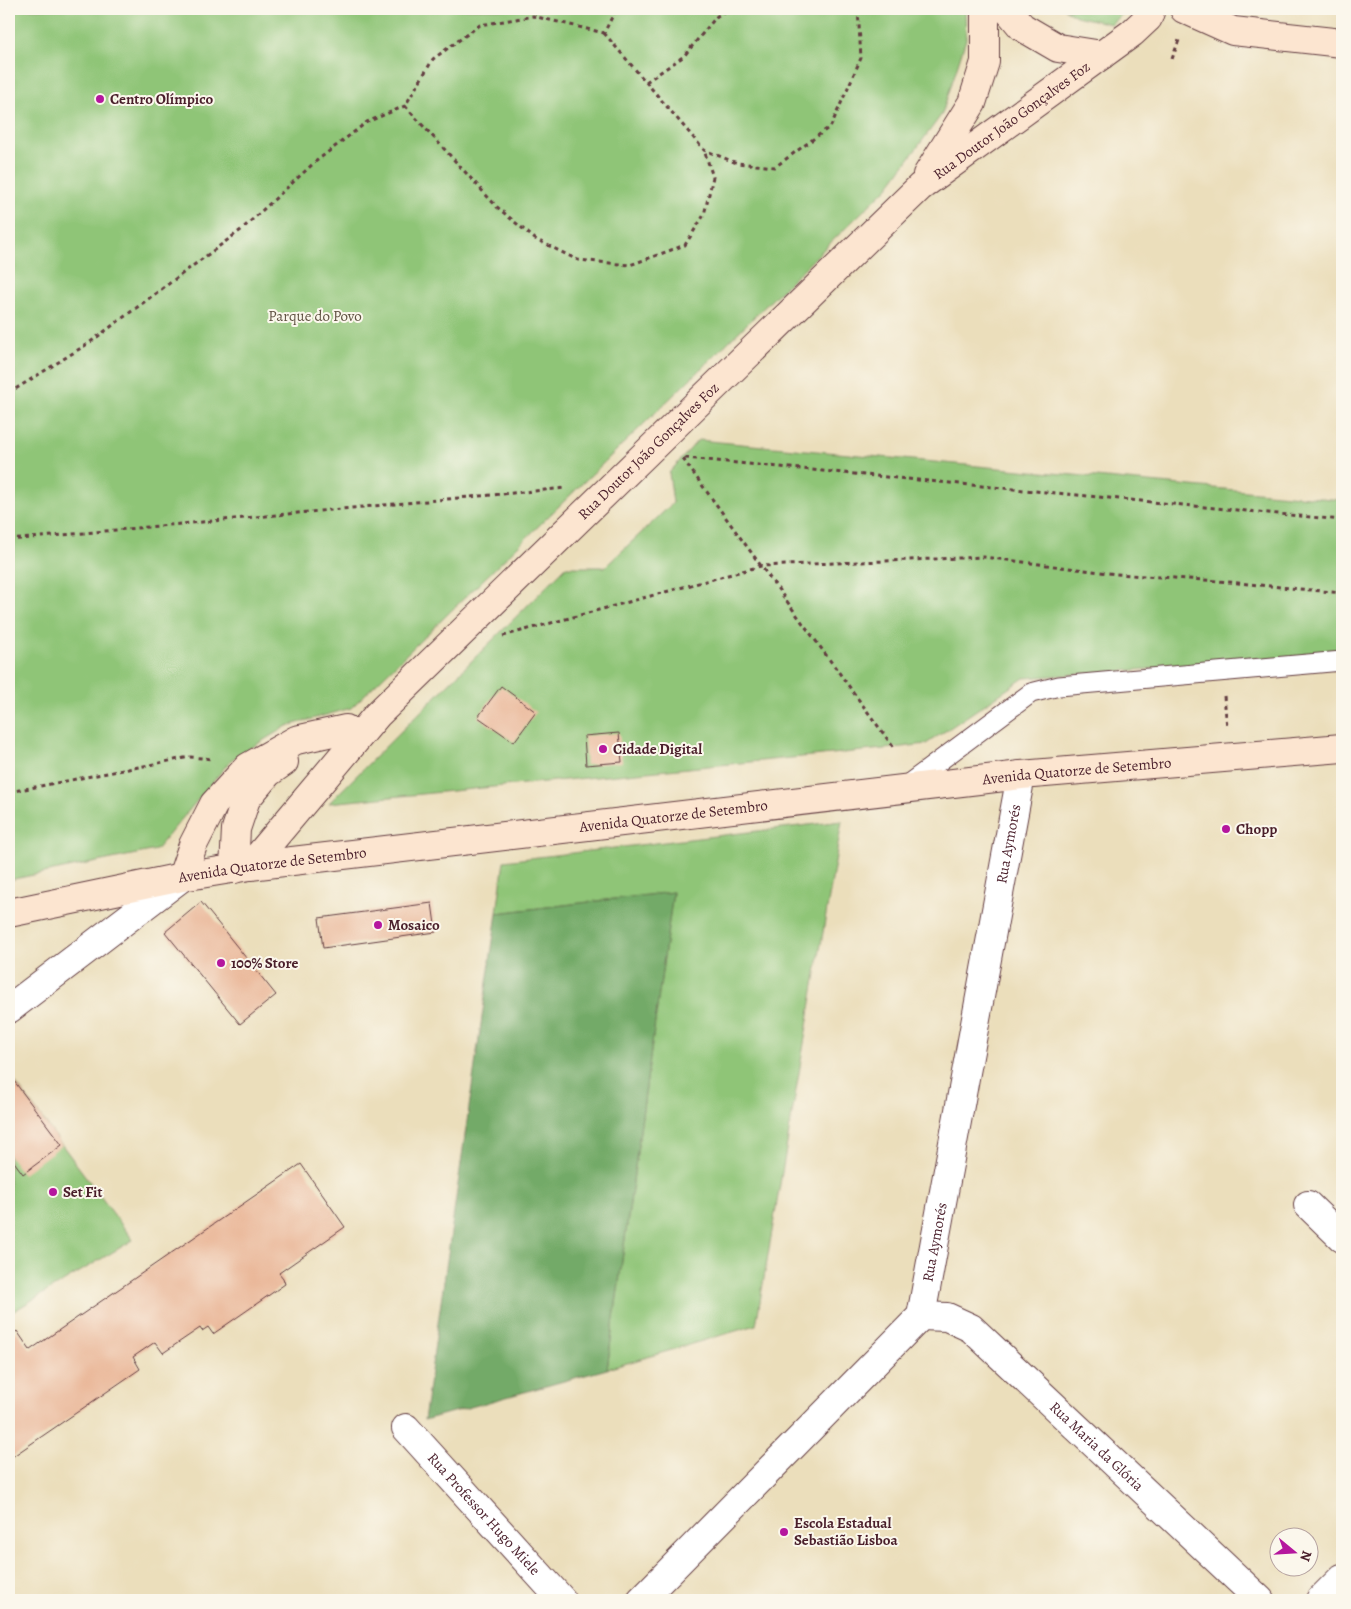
<svg xmlns="http://www.w3.org/2000/svg" width="1351" height="1609" viewBox="0 0 1351 1609" font-family="Alegreya,serif">
<rect width="100%" height="100%" fill="#fbf7ec"/>
<filter id="ink" filterUnits="userSpaceOnUse"><feTurbulence type="fractalNoise" baseFrequency=".02" numOctaves="2"/><feDisplacementMap in="SourceGraphic" scale="10" xChannelSelector="R" yChannelSelector="G"/><feConvolveMatrix kernelMatrix="1 2 1 2 8 2 1 2 1" color-interpolation-filters="sRGB"/></filter>
<filter id="wash" filterUnits="userSpaceOnUse"><feTurbulence type="fractalNoise" baseFrequency=".0096" numOctaves="4" result="noise"/><feDisplacementMap in="SourceGraphic" scale="20" xChannelSelector="R" yChannelSelector="G"/><feGaussianBlur stdDeviation="1.12" result="paint"/><feColorMatrix in="noise" values="0 0 0 0 0 0 0 0 0 0 0 0 0 0 0 0 0 1.4 0 .05"/><feComposite in="paint" operator="in"/></filter>
<g filter="url(#wash)">
<rect width="100%" height="100%" fill="#ebdebb"/>
<!-- green -->
<g fill="#8fc577" stroke="#6c7251">
<path d="M9 9H965L966 39 942 114 888 187 351 708 287 726 231 760 156 850 9 880Z"/>
<path d="M1064 9H1127L1111 24 1076 16Z"/>
<path d="M698 440 1342 500V655L1024 678 926 744 894 748 329 803 566 567H605L673 503 669 473Z"/>
<path d="M842 821 756 1325 607 1369 673 892 497 913 504 861Z"/>
<path d="M9 1074 133 1240 9 1314Z"/>
</g>
<!-- forest -->
<path fill="#73aa68" stroke="#5e644a" d="M673 892 607 1369 424 1420 497 913Z"/>
<g id="blocks">
<!-- building -->
<g fill="#eab89a">
<path d="M501 686 536 712 514 742 478 717Z"/>
<path d="M619 733 622 762 586 765 584 736Z"/>
<path d="M201 902 276 995 240 1024 165 932Z"/>
<path d="M432 903 436 932 323 948 319 918Z"/>
<path d="M11 1077 62 1145 23 1174 9 1155V1078Z"/>
<path d="M301 1164 345 1227 279 1273 283 1278 285 1284 213 1334 208 1327 202 1331 200 1328 163 1353 155 1342 133 1357 140 1369 9 1459V1337L17 1331 30 1350Z"/>
</g>
</g>
</g>
<g filter="url(#ink)">
<use href="#blocks" fill-opacity="0" stroke="#623c41" stroke-width="1"/>
<g fill="none" stroke-linecap="round" stroke-linejoin="round">
<!-- lane casing -->
<g stroke="#623c41" stroke-width="21">
<path id="lane" d="M903 788 1031 693 1059 686 1342 661"/>
</g>
<!-- street casing -->
<g stroke="#623c41" stroke-width="30">
<g id="street">
<path d="M9 1009 182 877"/>
<path d="M1308 1205 1342 1238"/>
<path id="s1" d="M921 1316 947 1317 971 1328 1260 1600"/>
<path id="s2" d="M406 1428 562 1600"/>
<path id="s3" d="M641 1600 921 1316 1021 775"/>
<path d="M1320 1600 1342 1578"/>
</g>
</g>
<!-- secondary casing -->
<g stroke="#623c41" stroke-width="30">
<g id="secondary">
<path d="M1007 9 1022 27 1058 48 1102 55"/>
<path d="M1184 9 1233 31 1342 43"/>
<path d="M927 175 972 103 985 62V9"/>
<path id="s4" d="M250 866 377 715 920 187 1132 33 1148 18 1151 9"/>
<path d="M234 869 236 829 246 799 268 773 284 762"/>
<path d="M182 877 193 845 214 804 248 767 296 740 346 729"/>
<path id="s5" d="M9 913 182 877 250 866 1021 775 1342 748"/>
</g>
</g>
<!-- path -->
<g stroke="#623c41" stroke-width="3" stroke-dasharray="4 4" stroke-linecap="butt">
<path d="M604 33 704 150 737 163 775 167 831 126 861 58 858 9"/>
<path d="M1172 59 1179 40"/>
<path d="M646 82 684 56 717 16 731 9"/>
<path d="M405 106 497 207 535 239 578 260 630 265 685 245 704 215 713 177 704 150"/>
<path d="M9 393 89 343 241 230 315 162 367 122 405 106 433 59 480 25 533 16 604 33 616 9"/>
<path d="M685 458 1342 520"/>
<path d="M683 459 894 748"/>
<path d="M9 540 566 488"/>
<path d="M503 636 761 566 984 557 1116 574 1218 581 1342 593"/>
<path d="M1224 696 1227 727"/>
<path d="M9 792 190 757 213 759"/>
</g>
<!-- lane -->
<use href="#lane" stroke="#fff" stroke-width="19"/>
<!-- street -->
<use href="#street" stroke="#fff" stroke-width="28"/>
<!-- secondary -->
<use href="#secondary" stroke="#fce5d0" stroke-width="28"/>
</g>
</g>
<!-- markers -->
<g fill="#b5179e" stroke="#fbf7ec" stroke-width="2">
<circle cx="100" cy="99" r="5"/>
<circle cx="603" cy="749" r="5"/>
<circle cx="1226" cy="829" r="5"/>
<circle cx="378" cy="925" r="5"/>
<circle cx="221" cy="963" r="5"/>
<circle cx="53" cy="1192" r="5"/>
<circle cx="784" cy="1532" r="5"/>
</g>
<g text-anchor="middle" dominant-baseline="central" stroke-width="4" stroke-linejoin="round" paint-order="stroke">
<!-- poi labels -->
<g font-size="15" font-weight="bold" fill="#4a1f2b" stroke="#fbf7ec" text-anchor="start">
<text x="110" y="99">Centro Olímpico</text>
<text x="613" y="749">Cidade Digital</text>
<text x="1236" y="829">Chopp</text>
<text x="388" y="925">Mosaico</text>
<text x="231" y="963">100% Store</text>
<text x="63" y="1192">Set Fit</text>
<text x="794" y="1523">Escola Estadual<tspan x="794" dy="17">Sebastião Lisboa</tspan></text>
</g>
<!-- street labels -->
<g font-size="15" fill="#4a1f2b" stroke="#fbf7ec">
<text stroke="none"><textPath href="#s4" startOffset="1068">Rua Doutor João Gonçalves Foz</textPath></text>
<text stroke="none"><textPath href="#s4" startOffset="576">Rua Doutor João Gonçalves Foz</textPath></text>
<text stroke="none"><textPath href="#s5" startOffset="1078">Avenida Quatorze de Setembro</textPath></text>
<text stroke="none"><textPath href="#s5" startOffset="672">Avenida Quatorze de Setembro</textPath></text>
<text stroke="none"><textPath href="#s3" startOffset="879">Rua Aymorés</textPath></text>
<text stroke="none"><textPath href="#s5" startOffset="268">Avenida Quatorze de Setembro</textPath></text>
<text stroke="none"><textPath href="#s3" startOffset="474">Rua Aymorés</textPath></text>
<text stroke="none"><textPath href="#s1" startOffset="225">Rua Maria da Glória</textPath></text>
<text stroke="none"><textPath href="#s2" startOffset="116">Rua Professor Hugo Miele</textPath></text>
</g>
<!-- park labels -->
<g font-size="15" fill="#5f5142" stroke="#fbf7ec">
<text x="315" y="316">Parque do Povo</text>
</g>
</g>
<!-- margin -->
<rect width="1351" height="1609" fill="none" stroke="#fbf7ec" stroke-width="30"/>
<!-- north arrow -->
<g transform="translate(1294 1552) rotate(108)"><circle r="24" fill="#fbf7ec" stroke="#b4a19f"/>
<path d="M0-4L9 19L0 12L-9 19Z" fill="#b5179e"/>
<text y="-8" font-size="14" font-weight="bold" text-anchor="middle" fill="#4a1f2b">N</text>
</g>
</svg>
